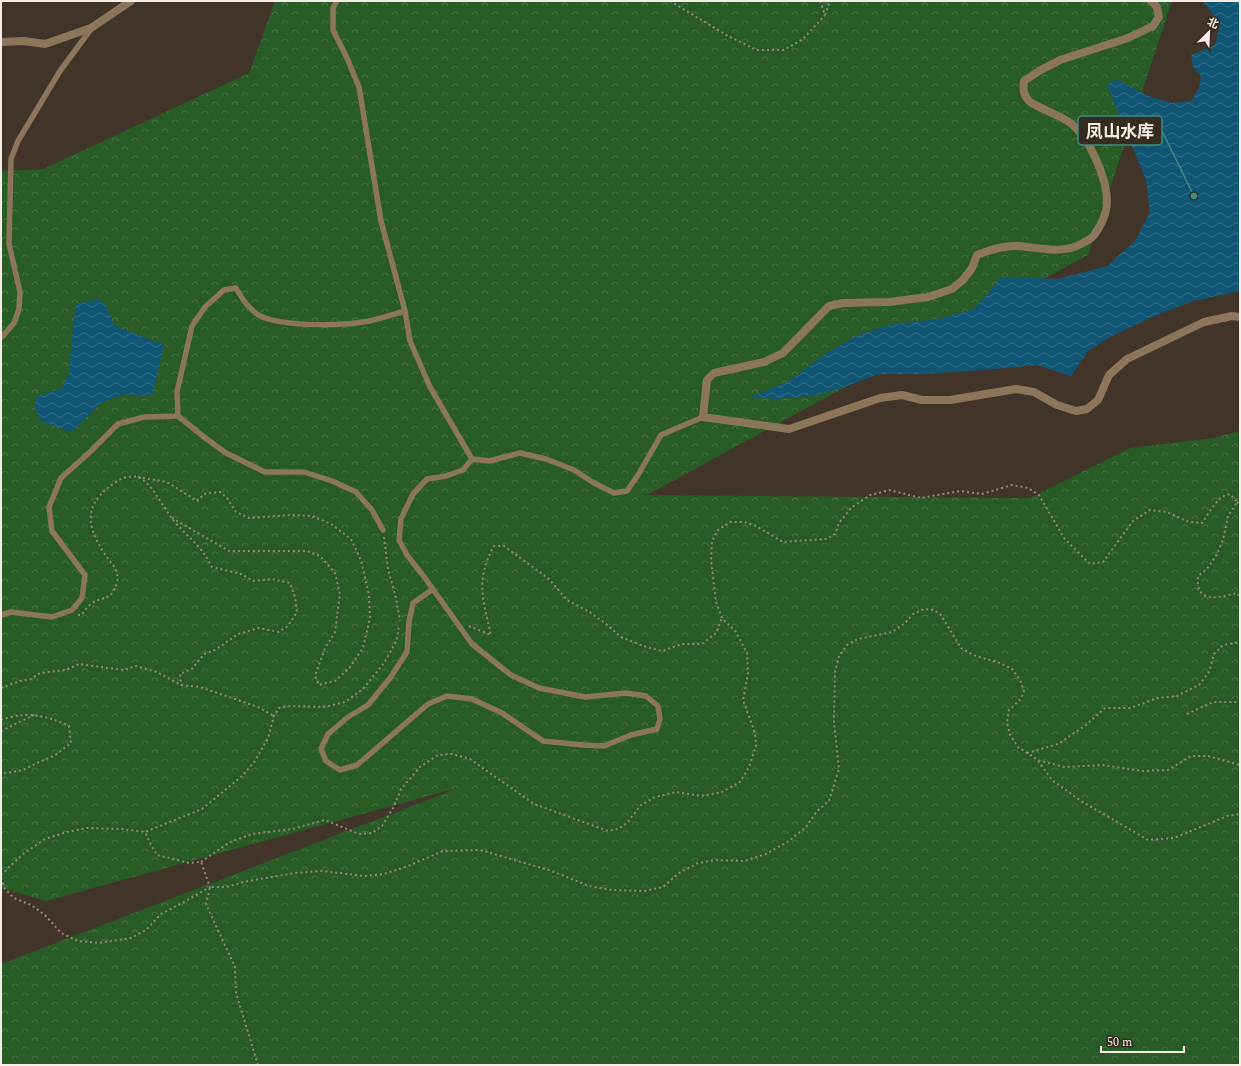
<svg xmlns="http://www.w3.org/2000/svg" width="1241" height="1066" viewBox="0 0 1241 1066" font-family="Spectral,'Noto Sans SC',serif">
<defs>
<pattern id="forest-crowns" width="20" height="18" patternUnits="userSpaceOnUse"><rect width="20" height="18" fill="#295b26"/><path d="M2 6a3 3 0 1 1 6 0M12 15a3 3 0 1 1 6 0" fill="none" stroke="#497346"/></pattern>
<pattern id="water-waves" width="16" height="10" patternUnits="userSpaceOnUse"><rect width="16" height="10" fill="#105674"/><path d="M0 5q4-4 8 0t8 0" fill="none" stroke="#336f88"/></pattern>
</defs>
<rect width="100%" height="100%" fill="#413529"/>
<!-- forest -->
<path fill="url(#forest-crowns)" d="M275 1H1172L1088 255 647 495 1030 498 1130 448 1213 438 1240 431V1065H1V964L461 787 46 901 1 888V171L43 169 249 73Z"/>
<!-- water -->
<g fill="url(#water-waves)">
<path d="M1202 1H1240V291L1193 301 1152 317 1112 336 1088 351 1071 376 1037 365 984 370 920 374H879L844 387 817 395 777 399 750 397 789 381 825 354 854 337 888 325 944 318 973 309 988 294 1001 277 1058 279 1107 266 1135 241 1150 212 1146 180 1107 85 1116 79 1151 97 1172 103 1191 101 1199 88 1201 76 1193 67 1191 55 1215 45 1219 28 1211 11Z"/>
<path d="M99 299 106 306 114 325 128 331 164 345 152 396 124 394 101 403 71 432 41 421 35 408 36 397 62 388 69 374 74 318 76 304Z"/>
</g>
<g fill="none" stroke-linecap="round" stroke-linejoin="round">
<!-- path -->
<g stroke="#92887e" stroke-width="2" stroke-dasharray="2 3" stroke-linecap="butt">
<path d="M670 1 728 36 757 50H784L803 39 825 15"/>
<path d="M820 1 825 15 830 1"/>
<path d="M138 477 167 482 197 501 204 494 220 492 227 498 236 512 249 518 291 515 312 516 331 524 351 539 361 560 369 595 370 618 363 648 350 667 335 681 319 685 315 676 325 648 335 632 340 594 335 573 320 556 307 551H229L172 518"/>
<path d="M1237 502 1240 505"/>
<path d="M384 537 388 569 396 598 400 621"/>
<path d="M78 615H81C84 612 87 607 91 604 103 595 111 603 117 582 120 569 110 563 104 553 83 520 86 501 119 480 126 476 136 475 142 479 155 489 161 504 171 517 180 530 193 539 202 551 206 556 209 562 212 567L241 574 253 581 272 579 290 583 295 597 297 612 288 626 279 632 259 628 238 634 215 650 204 654 192 669 180 674 181 685"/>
<path d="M469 626 491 635C483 600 475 580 494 546H504L549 579 567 600 588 611 605 623 621 637 643 646 662 651 682 644H702L716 633 722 618"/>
<path d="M1 688 20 681 31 679 40 673 66 670 79 664 123 670 136 666 157 672 181 685 200 687 258 707 274 716"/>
<path d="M1187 714 1213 702H1240"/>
<path d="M1 720C27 711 45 715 69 726L71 743 54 756 39 762 23 770 1 774"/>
<path d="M1 731 34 715"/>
<path d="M1027 753 1058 744 1086 725 1105 708H1130L1158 698 1177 696 1199 685 1209 672 1214 654 1223 645 1240 642"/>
<path d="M1038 761 1052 780 1081 801 1148 840 1174 838 1227 816 1240 814"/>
<path d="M201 862 230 842 252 834 292 829 325 820 359 834 372 833 382 826 393 808 401 789 420 767 438 755 452 754 470 759 534 804 608 831 618 829 627 823 641 805 655 797 676 792 701 796 722 792 740 782 749 767 756 746 755 733 743 700 748 674 747 653 736 632 722 618 716 602 711 560 712 541 718 530 730 522H744L756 526 783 542 826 539 835 534 839 523 851 508 870 495 890 490 921 498 960 491 982 494 1012 485 1028 488 1039 495 1064 538 1090 564 1103 562 1133 521 1150 510 1167 512 1189 522 1202 523 1212 508 1221 497 1230 494 1237 502 1228 516 1223 540 1216 556 1207 569 1198 576C1195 604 1218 598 1236 593L1240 596"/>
<path d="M1 875 23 854 45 839 67 832 87 828 121 829 145 832 202 809 242 776 255 761 268 738 274 716 279 708 290 706 325 707 345 702 363 689 384 663 397 640 399 625"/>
<path d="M1 878 5 889 14 898 31 905 45 915 61 933 78 941 99 943 131 938 146 930 161 914 182 903 210 887 201 862 189 863 157 855 151 845 145 832"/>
<path d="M258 1065 236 993 235 967 206 904 210 887H226L248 881 295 873 322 871 365 876 384 874 408 866 443 851 480 850 552 871 589 886 613 890 644 891 663 887 679 873 698 863 716 860 744 861 766 854 789 841 806 827 817 811 829 801 839 769 834 722 835 672 839 656 848 644 858 639 892 632 904 624 913 614 924 609 934 610 941 615 961 648 973 655 1000 663 1012 669 1020 680 1024 691 1021 699 1009 710 1007 722 1010 735 1018 747 1038 760 1064 767 1102 765 1142 771 1168 770 1191 756H1208L1240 765"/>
</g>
<!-- lane -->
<g stroke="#8b765c" stroke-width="5.5">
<path d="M405 311 410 341 430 387 472 459 463 470 446 476 427 479 413 494 401 519 399 540 407 555 425 578 472 644 511 675 539 688 585 697 626 693 646 696 658 706 660 719 657 729 631 735 604 746 583 745 543 741 502 713 472 699 447 696 428 704 357 765 340 770 326 761 321 749 328 734 348 717 368 705 390 678 407 652 409 622 413 603 433 589"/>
<path d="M1 338 14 323 19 309 20 292 9 244 11 159 18 141 60 71 91 29"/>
<path d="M178 416 204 437 226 453 265 472H304L332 481 356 492 372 510 383 530"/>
<path d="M472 459 489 461 520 453 546 459 574 470 594 483 614 493 627 491 638 475 661 435 703 417"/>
<path d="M1 615 11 612 52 617 72 610 82 598 85 575 52 531 49 507 61 478 90 452 118 424 144 417 178 416 177 392 192 326 205 307 224 290 236 288C242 298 247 307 257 314 276 327 339 326 363 322 377 320 391 315 405 311L381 221 359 87 347 58 333 30V8L337 1"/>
</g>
<!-- street -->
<g stroke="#8b765c" stroke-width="8">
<path d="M1151 1 1157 7 1159 17 1153 26 1128 38 1060 60 1039 71 1024 81C1023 89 1023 94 1029 101 1032 105 1061 116 1069 122 1089 136 1107 178 1107 202 1107 212 1102 223 1097 231 1093 238 1089 240 1081 244 1060 255 1039 247 1016 246 1003 246 989 250 977 255L972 268 963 280 952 289 928 297 889 302 843 303 829 306 783 353 764 362 714 373 707 380 703 417 789 429 880 398 902 395 922 400H950L1016 389 1034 392 1057 405 1076 411 1087 409 1098 400 1109 375 1127 359 1204 322 1232 316 1240 317"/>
<path d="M1 42 24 41 45 44 91 28 131 1"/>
</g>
</g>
<!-- callouts -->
<path fill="none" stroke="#3d8e86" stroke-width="1.5" d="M1194 196L1162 131"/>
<circle fill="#3d8e86" stroke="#362b1f" stroke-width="1.5" cx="1194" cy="196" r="4"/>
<rect fill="#362b1f" stroke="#3d8e86" stroke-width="1.5" x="1078" y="116" width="84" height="29" rx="4"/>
<g font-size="17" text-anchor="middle" font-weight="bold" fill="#f6eee6">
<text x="1120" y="137">凤山水库</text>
</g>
<!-- border -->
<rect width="1241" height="1066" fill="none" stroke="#f6eee6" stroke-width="4"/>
<!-- north arrow -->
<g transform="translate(1209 32) rotate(24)" stroke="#362b1f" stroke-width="3" paint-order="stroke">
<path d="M0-3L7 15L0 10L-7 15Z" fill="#f6eee6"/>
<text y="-6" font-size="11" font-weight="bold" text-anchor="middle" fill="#f6eee6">北</text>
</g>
<!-- scale -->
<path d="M1101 1046v6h83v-6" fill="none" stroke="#f6eee6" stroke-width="2"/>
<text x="1107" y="1046" font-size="12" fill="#f6eee6" stroke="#362b1f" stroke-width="3" paint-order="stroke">50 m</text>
</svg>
